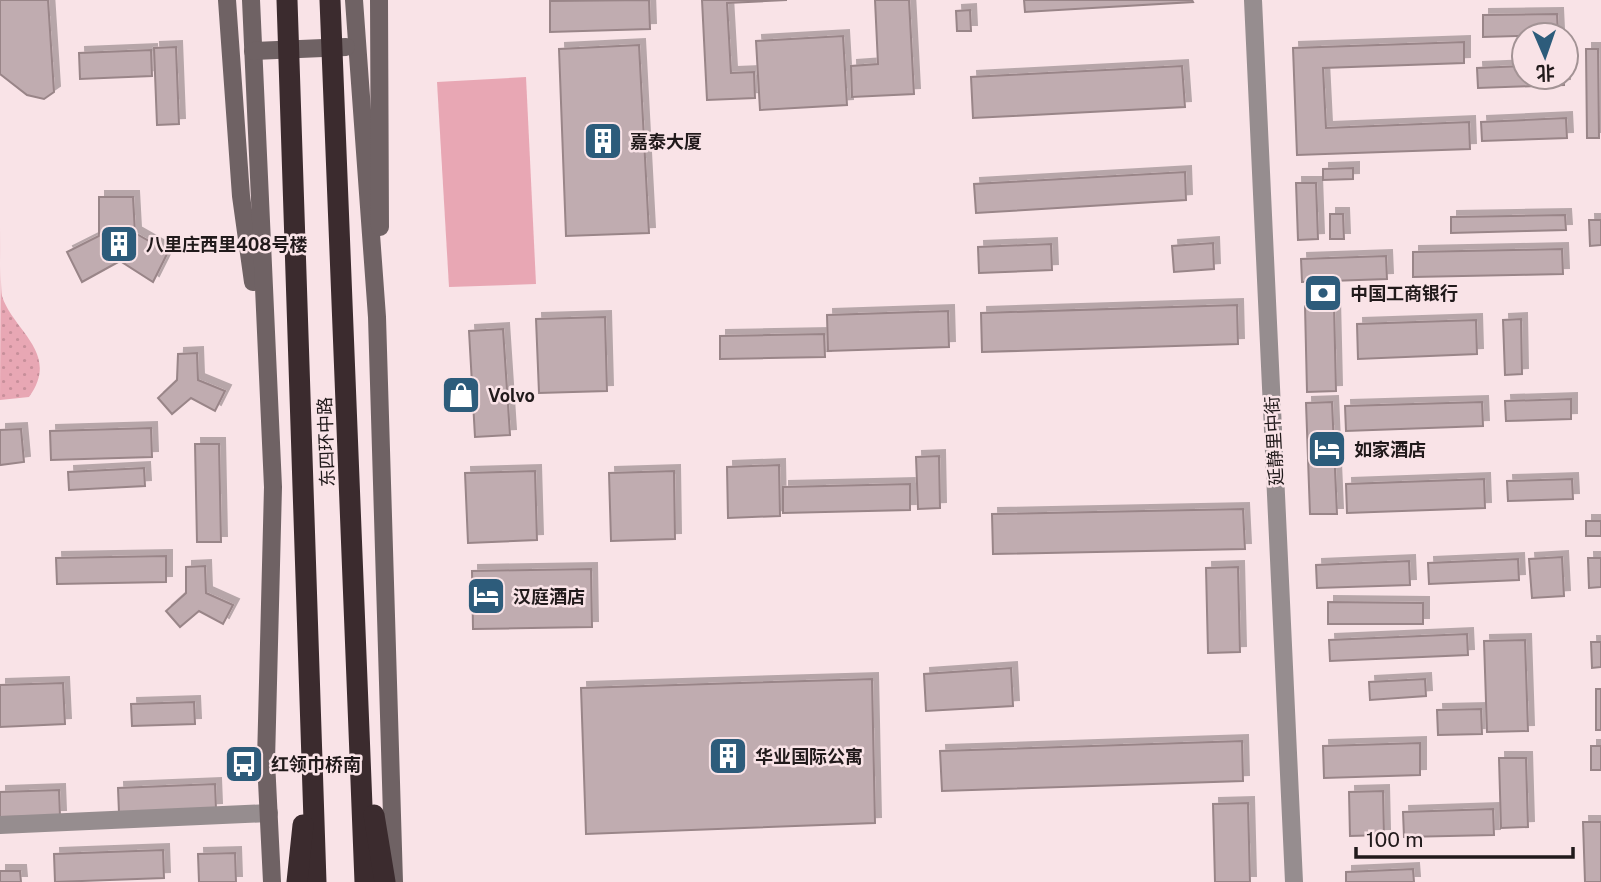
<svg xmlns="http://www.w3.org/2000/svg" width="1601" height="882" viewBox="0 0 1601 882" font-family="'Public Sans','Noto Sans SC',sans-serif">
<defs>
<pattern id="park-dots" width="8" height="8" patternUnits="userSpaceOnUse" patternTransform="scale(1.75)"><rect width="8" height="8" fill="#e8a7b4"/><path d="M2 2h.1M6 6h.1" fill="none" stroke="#c78f9a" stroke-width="1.8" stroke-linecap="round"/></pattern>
<filter id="shadow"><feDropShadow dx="6" dy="-6" stdDeviation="0" flood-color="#0004"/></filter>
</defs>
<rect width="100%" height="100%" fill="#f9e3e7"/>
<!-- grass -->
<path fill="#e8a7b4" d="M526 77 536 284 449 287 437 82Z"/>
<!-- park -->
<path fill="url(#park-dots)" d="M1 219C1 237 0 281 2 296 13 331 61 353 29 397L0 400Z"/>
<!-- building -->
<g fill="#c0acb0" stroke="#998588" stroke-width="2" filter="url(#shadow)">
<path d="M0 0H48L54 92 44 99 27 95 0 74Z"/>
<path d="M649 0 650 29 550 32V1Z"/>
<path d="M702 0H787L727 3 731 73 754 72 755 98 707 100Z"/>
<path d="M875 0H909L914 94 852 97 851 66 878 64Z"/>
<path d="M1024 0H1192L1193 2 1025 12Z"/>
<path d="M970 10 971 31H957L956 11Z"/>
<path d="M1557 14 1558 35 1483 37V15Z"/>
<path d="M843 36 847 105 760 110 756 41Z"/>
<path d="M1464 42V63L1323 68 1326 128 1469 122 1470 149 1297 155 1293 48Z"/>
<path d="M639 45 649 233 566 236 559 49Z"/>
<path d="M176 47 179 124 157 125 154 48Z"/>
<path d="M1586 49H1598L1599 138H1587Z"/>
<path d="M151 50 152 76 80 79 79 53Z"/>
<path d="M1182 66 1185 107 973 118 971 77Z"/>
<path d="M1524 66V77H1564V85L1478 88 1477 68Z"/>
<path d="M1566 118 1567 138 1482 141 1481 122Z"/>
<path d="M1353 168V179L1323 180V169Z"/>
<path d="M1185 172 1186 200 976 213 974 184Z"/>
<path d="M1296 183H1316L1318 239 1298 240Z"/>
<path d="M99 197H133L135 233 168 252 153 282 120 261 82 282 67 252 99 236Z"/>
<path d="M1330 214H1343L1344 239H1330Z"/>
<path d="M1565 215 1566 230 1451 233V217Z"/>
<path d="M1589 220H1601V245L1590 246Z"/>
<path d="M1213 243 1214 269 1174 272 1172 246Z"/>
<path d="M1051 244 1052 270 979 273 978 247Z"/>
<path d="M1562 249 1563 274 1413 277V252Z"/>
<path d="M1386 256 1387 279 1302 282 1301 259Z"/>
<path d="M1237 305 1238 344 982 352 981 313Z"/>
<path d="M1334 305 1336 391 1307 392 1305 306Z"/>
<path d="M948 311 949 347 828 351 827 315Z"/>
<path d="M605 317 607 391 539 393 536 319Z"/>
<path d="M1521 319 1522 374 1505 375 1503 320Z"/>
<path d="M1476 320 1477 354 1358 359 1357 324Z"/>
<path d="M503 329 510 435 475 437 469 331Z"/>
<path d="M824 334 825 357 720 359V336Z"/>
<path d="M197 353 198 380 225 391 215 411 191 398 172 414 158 398 177 380 178 354Z"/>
<path d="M1571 399V419L1506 421 1505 401Z"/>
<path d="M1332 402 1337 514H1310L1306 403Z"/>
<path d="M1482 402 1483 426 1346 431 1345 406Z"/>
<path d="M151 428 152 457 51 460 50 431Z"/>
<path d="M21 429 24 462 0 465V430Z"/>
<path d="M195 444H219L221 542H197Z"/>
<path d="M939 456 940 508 918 509 916 457Z"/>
<path d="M779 465 780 516 728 518 727 467Z"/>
<path d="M144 468 145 486 69 490 68 472Z"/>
<path d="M535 471 537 540 468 543 465 473Z"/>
<path d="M674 471 675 539 611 541 609 473Z"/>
<path d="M1484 479 1485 508 1347 513 1346 484Z"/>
<path d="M1572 479 1573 499 1508 501 1507 481Z"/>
<path d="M910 484V510L783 513V487Z"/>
<path d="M1243 509 1245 549 993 554 992 514Z"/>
<rect x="1586" y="521" width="15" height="15"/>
<path d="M166 556V582L57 584 56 558Z"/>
<path d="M1562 557 1564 596 1532 598 1529 559Z"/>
<path d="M1588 558H1601V587L1589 588Z"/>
<path d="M1518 559 1519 580 1429 584 1428 563Z"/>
<path d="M1409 561 1410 585 1317 588 1316 565Z"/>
<path d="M205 566 206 593 233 605 223 624 199 611 180 627 166 611 186 593V567Z"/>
<path d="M1238 567 1240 652 1208 653 1206 568Z"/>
<path d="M591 569 592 627 473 629 472 571Z"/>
<path d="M1328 602 1423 603V624H1328Z"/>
<path d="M1467 634 1468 655 1330 661 1329 640Z"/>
<path d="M1525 640 1528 731 1487 732 1484 641Z"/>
<path d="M1591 642H1601V667L1592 668Z"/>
<path d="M1011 668 1013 706 926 711 924 674Z"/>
<path d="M872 679 875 823 586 834 581 688Z"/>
<path d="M1425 679 1426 696 1370 700 1369 682Z"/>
<path d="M63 683 65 724 0 727V685Z"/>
<rect x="1596" y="689" width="5" height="41"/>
<path d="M194 702 195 724 132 726 131 704Z"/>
<path d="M1481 709 1482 734 1438 735 1437 710Z"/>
<path d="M1242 741 1243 781 942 791 940 751Z"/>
<path d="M1420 743V775L1324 778 1323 746Z"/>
<rect x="1591" y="746" width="10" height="24"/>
<path d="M1499 758H1526L1528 827 1501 828Z"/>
<path d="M215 784 216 809 119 813 118 788Z"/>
<path d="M59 790 60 816 0 817V792Z"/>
<path d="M1383 791 1384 835 1350 836 1349 792Z"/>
<path d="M1248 803 1250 882H1215L1213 804Z"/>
<path d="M1493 809 1494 835 1404 837 1403 812Z"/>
<path d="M1583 822H1601V882H1585Z"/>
<path d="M163 850 164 878 55 882 54 854Z"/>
<path d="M235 853 236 882H199L198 854Z"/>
<path d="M1413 869 1414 882H1346V872Z"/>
<path d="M0 871H20L21 882H0Z"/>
</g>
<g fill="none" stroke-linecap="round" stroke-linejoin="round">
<!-- street -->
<g stroke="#968d8f" stroke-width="18">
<path d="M1253 0 1294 882"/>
<path d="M0 825 269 813"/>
</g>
<!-- secondary -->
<g stroke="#6f6264" stroke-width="18">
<path d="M227 0 241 196 253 282"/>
<path d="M251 0 273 487 266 761 272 882"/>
<path d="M354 0 377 317 394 882"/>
<path d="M379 0 380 227"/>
<path d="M253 51 346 47"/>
</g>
<!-- highway -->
<g stroke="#3b2b2e" stroke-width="21">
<path d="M287 0 316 882"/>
<path d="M330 0 365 882"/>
<path d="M374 815 385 882"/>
<path d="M297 882 303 825"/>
</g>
</g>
<!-- icons -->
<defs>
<g id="building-square" transform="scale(2.0125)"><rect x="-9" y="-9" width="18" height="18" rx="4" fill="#2d5c7b" stroke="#f9e3e7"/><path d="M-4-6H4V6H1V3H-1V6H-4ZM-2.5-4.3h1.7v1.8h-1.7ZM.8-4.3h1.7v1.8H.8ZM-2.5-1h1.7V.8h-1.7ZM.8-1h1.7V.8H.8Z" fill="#fff"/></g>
<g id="bank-square" transform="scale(2.0125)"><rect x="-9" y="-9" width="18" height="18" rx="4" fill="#2d5c7b" stroke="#f9e3e7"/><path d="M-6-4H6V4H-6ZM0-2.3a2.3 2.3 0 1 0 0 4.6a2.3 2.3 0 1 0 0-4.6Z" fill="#fff"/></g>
<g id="shop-square" transform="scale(2.0125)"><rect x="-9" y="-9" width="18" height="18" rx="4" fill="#2d5c7b" stroke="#f9e3e7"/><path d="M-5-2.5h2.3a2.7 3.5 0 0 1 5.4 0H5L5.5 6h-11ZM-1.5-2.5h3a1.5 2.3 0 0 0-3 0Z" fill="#fff"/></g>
<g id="hotel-square" transform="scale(2.0125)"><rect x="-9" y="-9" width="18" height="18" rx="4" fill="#2d5c7b" stroke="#f9e3e7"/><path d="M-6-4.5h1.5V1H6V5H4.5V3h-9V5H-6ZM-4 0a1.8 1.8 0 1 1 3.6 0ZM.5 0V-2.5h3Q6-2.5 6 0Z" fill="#fff"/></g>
<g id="bus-square" transform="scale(2.0125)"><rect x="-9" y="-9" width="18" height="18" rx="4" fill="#2d5c7b" stroke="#f9e3e7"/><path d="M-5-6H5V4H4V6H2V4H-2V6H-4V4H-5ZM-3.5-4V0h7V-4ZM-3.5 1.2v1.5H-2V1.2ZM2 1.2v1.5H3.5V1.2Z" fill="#fff"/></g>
</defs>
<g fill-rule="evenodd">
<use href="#building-square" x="603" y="141"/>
<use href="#building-square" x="119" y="244"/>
<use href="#bank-square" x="1323" y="293"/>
<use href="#shop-square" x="461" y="395"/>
<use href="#hotel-square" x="1327" y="449"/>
<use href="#hotel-square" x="486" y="596"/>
<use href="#building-square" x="728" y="756"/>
<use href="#bus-square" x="244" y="764"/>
</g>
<g text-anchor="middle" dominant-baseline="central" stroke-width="5" stroke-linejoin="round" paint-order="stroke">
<!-- poi labels -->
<g font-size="18" font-weight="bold" fill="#211a1b" stroke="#f9e3e7" text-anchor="start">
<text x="630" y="141">嘉泰大厦</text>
<text x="146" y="244">八里庄西里408号楼</text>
<text x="1350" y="293">中国工商银行</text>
<text x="488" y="395">Volvo</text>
<text x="1354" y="449">如家酒店</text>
<text x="513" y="596">汉庭酒店</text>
<text x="755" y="756">华业国际公寓</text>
<text x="271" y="764">红领巾桥南</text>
</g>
<!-- street labels -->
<g font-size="18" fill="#211a1b" stroke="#f9e3e7">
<text transform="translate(1274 441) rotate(-93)">延静里中街</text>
<text transform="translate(326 442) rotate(-92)">东四环中路</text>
</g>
</g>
<!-- north arrow -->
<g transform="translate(1545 56) rotate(178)"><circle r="33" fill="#f9e3e7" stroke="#a39395" stroke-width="2"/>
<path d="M0-5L12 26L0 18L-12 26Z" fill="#2d5c7b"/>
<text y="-10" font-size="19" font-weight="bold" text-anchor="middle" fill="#211a1b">北</text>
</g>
<!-- scale -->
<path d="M1356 847v10h217v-10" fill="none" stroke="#211a1b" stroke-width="3.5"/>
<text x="1366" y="847" font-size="21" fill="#211a1b" stroke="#f9e3e7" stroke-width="5" paint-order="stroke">100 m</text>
</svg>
